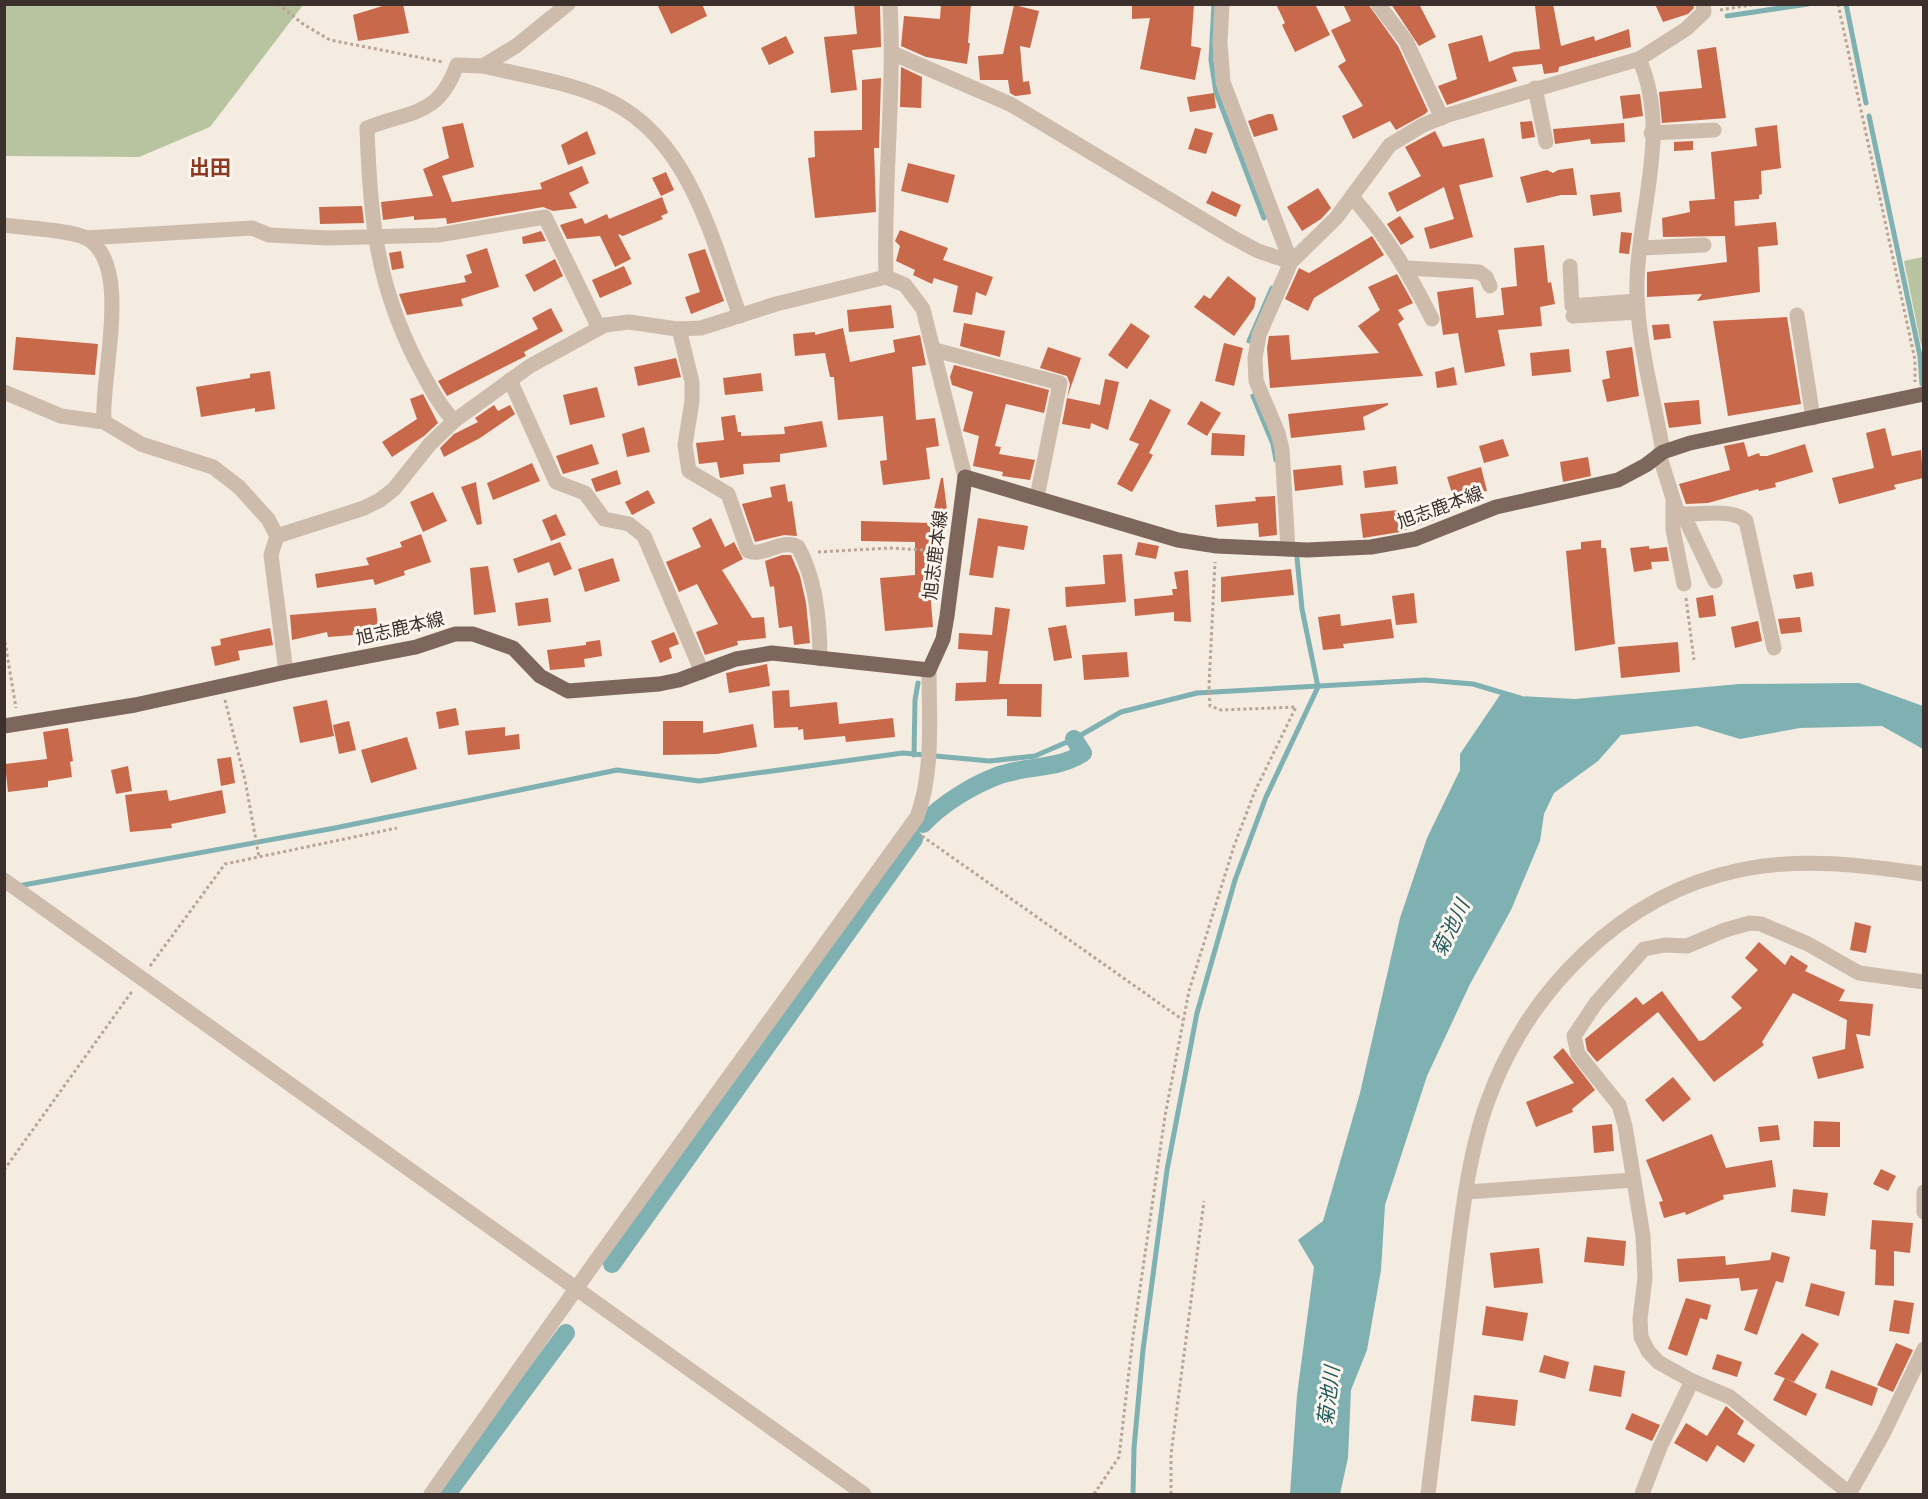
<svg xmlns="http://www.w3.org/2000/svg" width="1928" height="1499" viewBox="0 0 1928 1499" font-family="'IBM Plex Sans','Noto Sans JP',sans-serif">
<rect width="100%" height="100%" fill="#f4ebe1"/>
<!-- green -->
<g fill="#b8c4a0">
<path d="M5 4H303V5L210 127 139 157 5 156Z"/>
<path d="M1923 257 1924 344 1921 345 1904 261Z"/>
</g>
<!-- water -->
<path fill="#7fb0b2" d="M1859 683 1923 706V749L1882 726 1800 728 1740 739 1697 726 1621 735 1598 761 1554 793 1544 814 1540 841 1511 910 1470 984 1427 1076 1385 1205 1381 1270 1367 1350 1351 1390 1348 1458 1340 1494H1290L1297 1395 1314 1267 1298 1240 1323 1221 1360 1093 1400 918 1427 838 1460 770V754L1500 695 1575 699 1739 684Z"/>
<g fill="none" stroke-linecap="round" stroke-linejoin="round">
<!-- stream -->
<g stroke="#7fb0b2" stroke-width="5">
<path d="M1214 4 1211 60 1216 92 1264 218"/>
<path d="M1846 4 1866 103"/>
<path d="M1727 16 1808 4"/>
<path d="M1869 116 1920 356 1922 384"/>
<path d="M1249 341 1272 288"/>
<path d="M1253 396 1273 444 1276 460"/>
<path d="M914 755 915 700 918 683"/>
<path d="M18 886 335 828 617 770 699 781 903 753 990 761 1035 756 1074 739 1121 712 1197 693 1425 680 1473 684 1520 698"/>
<path d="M1133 1494 1134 1448 1143 1350 1167 1170 1197 1013 1235 880 1266 797 1318 687 1302 609 1297 558"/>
</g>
<!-- canal -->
<g stroke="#7fb0b2" stroke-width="18">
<path d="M923 824C942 804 971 786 997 776 1026 765 1057 770 1083 753L1074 739"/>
<path d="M612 1264 914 839"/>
<path d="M447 1494 566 1333"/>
</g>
</g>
<!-- building -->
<g fill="#c8694b">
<path d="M389 4H403L409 33 358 41 353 15Z"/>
<path d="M657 4H702L707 16 671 34Z"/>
<path d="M854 4H880L881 47 852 50 857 90 831 93 824 37 857 34Z"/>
<path d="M941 4H971L968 43H970L967 64 926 57 901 46 904 16 940 19Z"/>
<path d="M1132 4H1194L1191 46 1201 48 1195 80 1140 69 1150 18 1132 19Z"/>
<path d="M1276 4H1315L1330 35 1295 52 1282 25 1285 23Z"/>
<path d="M1343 4H1368L1398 46 1428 111 1425 114 1396 130 1390 121 1353 139 1342 116 1363 106 1338 66 1346 61 1331 30 1351 21Z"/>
<path d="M1391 4H1419L1436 37 1419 46Z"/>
<path d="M1545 4H1553L1561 46 1594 36 1595 41 1629 29 1631 47 1559 67 1558 72 1544 74 1542 64 1512 67 1517 81 1447 105 1438 86 1457 79 1448 44 1482 35 1489 62 1514 52 1540 49 1535 6Z"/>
<path d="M1655 4H1693L1694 8 1688 14 1663 22Z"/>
<path d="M1014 5 1039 11 1030 48 1020 46 1023 82 1029 81 1031 94 1015 96 1010 93 1008 80H980L978 56 1003 54Z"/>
<path d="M786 36 794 53 769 65 761 48Z"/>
<path d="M1716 47 1726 118 1662 123 1659 92 1702 88 1697 50Z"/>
<path d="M901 67 922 77 921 108 900 107Z"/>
<path d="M881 78 879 148H874L876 212 815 218 808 158 815 157 814 131 862 130V80Z"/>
<path d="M1214 93 1216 108 1190 112 1187 97Z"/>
<path d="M1640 94 1643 116 1623 119 1620 96Z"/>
<path d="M1268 114H1273L1278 130 1254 137 1248 121Z"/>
<path d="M1532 121 1535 137 1522 139 1520 122Z"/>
<path d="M463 123 474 167 442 176 452 202 542 189 540 183 582 166 589 183 569 193 577 208 553 211 543 207 447 224 446 218 414 220V216L383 220 381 202 433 196 423 169 449 158 442 127Z"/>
<path d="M1624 123 1625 142 1591 144 1590 139 1555 144 1553 129Z"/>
<path d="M1777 125 1781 168 1761 171 1762 194 1759 195V199L1734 201 1735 226 1776 222 1778 245 1758 247 1760 292 1697 301 1702 294 1647 297V272L1727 262 1725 236 1663 237 1662 218 1690 212 1689 201 1715 199 1711 152 1757 146 1755 128Z"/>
<path d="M1195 128 1213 133 1206 154 1188 149Z"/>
<path d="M587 131 596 154 568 165 561 145Z"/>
<path d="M1435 131 1443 147 1484 138 1493 177 1459 185 1473 237 1430 249 1424 228 1454 219 1444 187 1397 212 1388 193 1421 176 1405 147Z"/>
<path d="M1693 141V150L1674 151V142Z"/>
<path d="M908 163 955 175 948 203 901 191Z"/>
<path d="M1573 168 1577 195H1561L1527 203 1520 177 1547 170 1553 173 1558 170Z"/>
<path d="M666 172 674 190 661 196 652 178Z"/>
<path d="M1318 188 1331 208 1321 219 1302 231 1287 207Z"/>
<path d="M1212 191 1241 205 1236 217 1206 203Z"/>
<path d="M1620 192 1622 212 1593 216 1590 195Z"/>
<path d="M662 197 668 213 661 216 663 219 623 236 618 234 631 259 615 267 600 236 567 239 560 225 582 218 585 224 607 214 609 219Z"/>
<path d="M362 206 364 223 320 224 319 207Z"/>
<path d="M1400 216 1414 237 1401 245 1387 224Z"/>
<path d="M900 230 948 248 943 260 993 277 986 296 976 292 972 315 953 312 958 286 934 278 932 284 913 275 915 270 896 261 900 246 895 241Z"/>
<path d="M541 231 546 241 523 244 522 237Z"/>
<path d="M1621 232 1632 233 1629 254 1619 253Z"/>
<path d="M1372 236 1384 255 1314 298 1308 311 1285 299 1299 268 1309 273Z"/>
<path d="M1544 245 1548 283 1551 282 1555 304 1540 307 1542 326 1498 330 1505 366 1465 373 1458 333 1443 335 1437 292 1473 287 1476 318 1504 315 1501 288 1517 286 1514 248Z"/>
<path d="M487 248 499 287 461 299 463 306 407 315 399 294 466 282 464 276 472 273 466 255Z"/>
<path d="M705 249 724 301 691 314 685 297 700 292 688 254Z"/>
<path d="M401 251 404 268 392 270 389 253Z"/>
<path d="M555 259 563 276 534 292 525 275Z"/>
<path d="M624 266 632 284 600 298 592 280Z"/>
<path d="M1397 274 1413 303 1398 310 1404 319 1398 324 1423 376 1270 388 1267 348 1269 336 1289 335 1291 360 1379 353 1358 326 1380 310 1368 287Z"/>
<path d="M1228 276 1256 298 1254 308 1234 336 1194 307 1204 295 1210 299Z"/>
<path d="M891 305 894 328 849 332 847 310Z"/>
<path d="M551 308 563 331 524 352 526 356 447 396 438 381 538 329 532 318Z"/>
<path d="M1787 317 1801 404 1728 416 1713 321Z"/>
<path d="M964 323 1005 331 1000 357 960 346Z"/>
<path d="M1131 323 1150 336 1127 369 1108 355Z"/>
<path d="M1669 324 1671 338 1654 340 1652 325Z"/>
<path d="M843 328 850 362 895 352 893 340 920 335 926 365 912 367 916 420 935 418 939 446 926 448 930 479 883 485 880 461 887 460 883 416 838 420 834 377H830L825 353 795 356 793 334 815 332V335Z"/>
<path d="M16 337 98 344 95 375 13 370Z"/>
<path d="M1224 343 1243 348 1234 386 1215 381Z"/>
<path d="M1048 347 1081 358 1067 398 1070 384 1067 376 1040 368Z"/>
<path d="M1632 347 1639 396 1607 402 1602 380 1610 378 1606 351Z"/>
<path d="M1569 349 1571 372 1532 376 1530 353Z"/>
<path d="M676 358 681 377 638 386 634 367Z"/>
<path d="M954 365 1049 390 1044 413 1006 404 995 446 1001 447 999 454 1035 460 1030 480 1002 476 1003 472 973 466 979 436 963 431 973 392 952 385 950 377Z"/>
<path d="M1454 367 1457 385 1437 388 1435 372Z"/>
<path d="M270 371 275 409 255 412V408L201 417 196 387 250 378V374Z"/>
<path d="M761 373 763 391 725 395 723 378Z"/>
<path d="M1105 379 1119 382 1108 430 1091 423 1090 429 1062 424 1067 398 1100 405Z"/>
<path d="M597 387 605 417 570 425 563 395Z"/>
<path d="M423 394 438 423 424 436 392 457 382 442 417 419 410 399Z"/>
<path d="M1150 399 1171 410 1149 453 1153 455 1132 492 1117 484 1139 444 1129 440Z"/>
<path d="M1699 400 1701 424 1669 428 1664 403Z"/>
<path d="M1201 401 1221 413 1207 436 1187 424Z"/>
<path d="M1388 403V405L1363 417 1365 430 1291 438 1288 414Z"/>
<path d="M494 405 498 411 510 405 515 414 480 438 444 457 440 448 454 434 478 422 475 418Z"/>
<path d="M735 415 738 432H741V436L785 434 784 427 822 421 827 447 780 454V462L743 464 744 474 720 478 717 462 699 464 696 443 724 440 721 417Z"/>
<path d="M644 427 650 452 627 457 622 434Z"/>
<path d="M1885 428 1892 456 1921 450 1923 478 1894 485 1896 489 1839 504 1832 478 1874 468 1866 433Z"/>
<path d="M1212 433 1245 435 1244 456 1211 455Z"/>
<path d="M1503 439 1509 456 1484 463 1479 446Z"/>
<path d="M1744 442 1748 457 1759 453 1760 456H1767L1805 444 1813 472 1775 483 1776 487 1759 491 1758 489 1708 503 1686 504 1679 484 1730 470 1724 446Z"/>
<path d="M592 444 599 464 563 474 556 456Z"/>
<path d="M1588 457 1591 476 1563 482 1560 462Z"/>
<path d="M532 463 540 481 493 500 487 483Z"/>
<path d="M1341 465 1343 485 1295 491 1293 470Z"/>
<path d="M1396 466 1398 484 1365 488 1363 471Z"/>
<path d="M1481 467 1487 491 1454 500 1447 477Z"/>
<path d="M617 470 621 484 596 492 591 479Z"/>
<path d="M941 478H943L949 526 933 523 932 563H937V590H930L933 627 885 631 880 578 915 575V542L861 541V521L931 523Z"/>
<path d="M476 482 482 524 477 525 461 487Z"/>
<path d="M785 484 788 502 792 501 797 536 784 535 755 542 742 504 772 497 770 487Z"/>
<path d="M648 490 655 503 632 515 625 502Z"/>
<path d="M433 492 447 521 423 532 410 502Z"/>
<path d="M1275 496 1277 535 1259 537 1258 523 1217 527 1215 505 1256 501 1255 497Z"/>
<path d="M1445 503 1448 515 1400 532 1363 538 1360 514 1398 510V516Z"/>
<path d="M556 514 566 535 551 541 542 520Z"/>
<path d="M711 518 725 547 734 542 743 559 722 570 752 618 764 617 766 638 737 641 738 645 705 655 696 632 718 624 697 584 679 592 666 562 701 547 692 528Z"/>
<path d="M978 518 1028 526 1024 550 998 546 993 578 969 575Z"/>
<path d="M421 534 431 562 404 571 405 575 375 585 373 579 317 588 315 574 369 565 366 558 402 547 400 542Z"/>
<path d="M1601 540V548H1606L1615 644 1575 651 1566 551 1581 549V542Z"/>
<path d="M560 542 572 569 554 576 549 562 518 573 513 559Z"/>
<path d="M1138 542 1159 546 1156 559 1135 555Z"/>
<path d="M1649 546V549L1667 547 1669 561 1651 562 1652 569 1634 572 1630 548Z"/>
<path d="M1122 554 1126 602 1066 607 1065 587 1105 584 1103 555Z"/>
<path d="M782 555H791L800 576 806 603 810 643 794 645 792 626 779 628 774 586 770 587 765 561Z"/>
<path d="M613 558 620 581 585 592 578 569Z"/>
<path d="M488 566 496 612 474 615 470 568Z"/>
<path d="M1291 569 1294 595 1221 602V577Z"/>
<path d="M1188 570 1191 622 1174 621V612L1135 616 1134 599 1173 595 1172 589H1177L1174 572Z"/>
<path d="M1812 572 1814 586 1796 589 1793 575Z"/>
<path d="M1414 593 1417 623 1396 625 1392 596Z"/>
<path d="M1713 595 1716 616 1699 618 1696 598Z"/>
<path d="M548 598 551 622 518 626 515 603Z"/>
<path d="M995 607 1010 609 999 684H1042L1041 717 1007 716V699L955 701 956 683 986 682 988 651 958 649 959 633 992 635Z"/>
<path d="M376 608 379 633 328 637 327 632 292 640 290 615Z"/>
<path d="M1340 614 1341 626 1391 619 1394 638 1343 644 1344 648 1323 650 1318 617Z"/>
<path d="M1800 617 1802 632 1781 634 1778 619Z"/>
<path d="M1758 621 1762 641 1735 648 1731 627Z"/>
<path d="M1066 625 1072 658 1054 661 1048 628Z"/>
<path d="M270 628 273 645 238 651 240 660 215 666 211 647 221 645 220 639Z"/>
<path d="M674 632 679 644 669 648 672 658 660 663 651 641Z"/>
<path d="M600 640 602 656 584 659 585 667 550 670 547 650 586 645V642Z"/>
<path d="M1678 642 1680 672 1621 678 1618 647Z"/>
<path d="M1127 652 1129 677 1084 680 1082 655Z"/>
<path d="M767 664 770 686 729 693 726 673Z"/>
<path d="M789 690 790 707 837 702 839 724 893 718 895 737 846 742 845 736 804 740 803 729 798 730V727L774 728 772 691Z"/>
<path d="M327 700 334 736 300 743 293 707Z"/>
<path d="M456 708 459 725 439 729 436 712Z"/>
<path d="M349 721 356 750 339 754 333 725Z"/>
<path d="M663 721H703V733L753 724 757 747 717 754 663 755Z"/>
<path d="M505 727V736L519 734 520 749 468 755 465 731Z"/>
<path d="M68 728 73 761 70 762 72 777 48 781V787L8 792 5 764 47 759 43 732Z"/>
<path d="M407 737 417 769 371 783 361 750Z"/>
<path d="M231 757 235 783 221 786 217 759Z"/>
<path d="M128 766 132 791 116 794 111 770Z"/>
<path d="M167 790 169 801 222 790 226 813 171 824 172 828 130 832 125 795Z"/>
<path d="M1855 922 1871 926 1866 953 1850 950Z"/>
<path d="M1759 942 1785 965 1791 955 1808 966 1805 971 1845 990 1839 1001 1873 1004 1870 1036 1856 1034 1864 1068 1818 1079 1812 1057 1845 1049 1847 1020 1793 993 1762 1042 1764 1045 1714 1082 1658 1012 1597 1062 1587 1050 1585 1039 1636 997 1643 1005 1662 991 1699 1041 1704 1040 1742 1008 1731 997 1758 970 1745 958Z"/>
<path d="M1563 1048 1595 1090 1572 1109 1573 1112 1536 1127 1526 1102 1574 1083 1553 1057Z"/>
<path d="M1673 1077 1691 1099 1663 1122 1645 1100Z"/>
<path d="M1814 1121 1840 1122V1147H1813Z"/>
<path d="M1612 1124 1614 1151 1594 1153 1592 1126Z"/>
<path d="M1778 1125 1780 1140 1760 1142 1758 1127Z"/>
<path d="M1712 1134 1726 1168 1772 1160 1776 1187 1723 1195 1724 1199 1686 1215 1685 1212 1664 1218 1659 1202 1663 1201 1646 1160Z"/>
<path d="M1881 1169 1896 1176 1888 1191 1873 1184Z"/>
<path d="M1793 1189 1828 1193 1825 1216 1791 1212Z"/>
<path d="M1872 1220 1913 1223 1910 1253 1894 1251V1286L1875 1285 1876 1250 1870 1249Z"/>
<path d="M1587 1237 1626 1241 1624 1266 1584 1262Z"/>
<path d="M1539 1248 1543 1283 1494 1288 1490 1253Z"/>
<path d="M1772 1252 1790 1257 1783 1283 1776 1281 1757 1335 1744 1330 1758 1289 1741 1291 1739 1278 1679 1282 1677 1259 1725 1256 1726 1265 1770 1260Z"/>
<path d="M1811 1283 1845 1292 1839 1316 1805 1306Z"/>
<path d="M1686 1298 1711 1305 1707 1320 1700 1318 1687 1356 1668 1349Z"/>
<path d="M1894 1300 1914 1303 1909 1334 1889 1331Z"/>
<path d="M1486 1306 1528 1313 1523 1341 1482 1335Z"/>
<path d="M1802 1333 1819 1344 1794 1382 1774 1374Z"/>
<path d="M1896 1343 1913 1350 1893 1392 1877 1385Z"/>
<path d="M1717 1354 1742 1362 1737 1377 1712 1369Z"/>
<path d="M1544 1355 1569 1362 1565 1379 1539 1372Z"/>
<path d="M1594 1365 1625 1371 1621 1397 1589 1391Z"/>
<path d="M1831 1370 1878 1388 1872 1406 1825 1388Z"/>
<path d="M1785 1378 1817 1394 1806 1416 1773 1400Z"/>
<path d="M1474 1395 1518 1400 1515 1426 1471 1421Z"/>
<path d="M1726 1406 1744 1421 1737 1434 1755 1445 1744 1463 1717 1445 1707 1462 1674 1443 1686 1423 1707 1436Z"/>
<path d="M1632 1413 1660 1425 1652 1441 1625 1429Z"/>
</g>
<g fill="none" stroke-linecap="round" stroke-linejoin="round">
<!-- path -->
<g stroke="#b9a596" stroke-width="3" stroke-dasharray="3 3" stroke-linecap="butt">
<path d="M278 4 303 24 330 40 443 62"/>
<path d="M1838 4 1915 360V382"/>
<path d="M1720 10 1757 4"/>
<path d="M818 552 890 548 941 551"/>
<path d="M1686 598 1694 660"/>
<path d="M4 636 16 708"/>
<path d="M225 700 245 780 259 857"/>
<path d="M922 836 1183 1020"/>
<path d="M150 966 225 864 397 828"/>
<path d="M4 1170 133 990"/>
<path d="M1094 1494 1119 1457 1133 1337 1165 1116 1189 991 1234 846 1255 791 1296 707 1221 710 1210 706 1209 686 1215 562"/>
<path d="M1171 1494V1454L1204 1201"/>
</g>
<!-- minor -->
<g stroke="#cdbbac" stroke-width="15">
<path d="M1222 4 1220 43 1223 82 1291 262"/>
<path d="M1378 4 1406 41 1442 118"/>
<path d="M892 53 1010 104 1232 237 1258 251 1291 262"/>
<path d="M1639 59C1671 130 1639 208 1637 280 1635 333 1654 399 1663 452"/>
<path d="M483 66C521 75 562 81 599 96 688 132 710 234 740 316"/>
<path d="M1535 88 1546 142"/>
<path d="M1651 133 1714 130"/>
<path d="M1352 197C1387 236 1409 273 1432 319"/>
<path d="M4 225C24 228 71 230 86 238 134 263 100 378 104 422"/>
<path d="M86 238 252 228 269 235 328 238 438 235 545 217 599 328"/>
<path d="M1641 248 1704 245"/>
<path d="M1570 266 1572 306 1637 301"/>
<path d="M1406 268 1479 272 1486 277 1490 286"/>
<path d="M886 277C883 186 895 95 890 4"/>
<path d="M1797 315 1813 418"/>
<path d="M1573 316 1638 312"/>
<path d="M679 329 692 382V401L685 445 689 471 728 494 748 551C765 557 781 538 798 547 816 579 820 623 820 659"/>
<path d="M935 350 1060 383 1037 497"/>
<path d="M510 380 556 482 585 493 604 519 629 524 644 536 702 672"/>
<path d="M4 392 61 416 104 422 141 444 213 467 239 487 268 519 277 536 271 555 286 672"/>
<path d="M454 421C438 404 428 383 417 363 376 283 370 217 367 128 412 110 438 117 457 65L483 66 516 46 568 4"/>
<path d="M1659 454 1677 511 1683 514C1702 515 1732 508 1746 521L1774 648"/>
<path d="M1673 503V530L1684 584"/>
<path d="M1683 514 1715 581"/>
<path d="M277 536 364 508 380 500 394 489 430 444 454 421 530 366 605 325 629 322 677 329 701 328 776 304 886 277 905 285 923 309 965 477"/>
<path d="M1288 549 1282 449 1278 433 1256 381 1255 358 1259 335 1291 262 1336 218 1390 145 1423 125 1448 115 1639 59 1686 29 1704 12 1703 4"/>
<path d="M4 880 864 1494"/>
<path d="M1467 1192 1633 1180"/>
<path d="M1924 1192V1212"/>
<path d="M1849 1493 1730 1397 1692 1381 1658 1362 1648 1351 1641 1337 1640 1319 1645 1278 1643 1236 1625 1126 1619 1105 1578 1054 1574 1036 1596 1003 1644 949 1665 945 1687 946 1725 930 1750 923 1761 924 1808 944 1859 973 1924 982"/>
<path d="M431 1494 600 1255 917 817C934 771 929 718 929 670"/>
<path d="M1428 1494C1436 1426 1444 1357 1453 1288 1460 1229 1467 1159 1487 1103 1527 991 1622 894 1740 870 1801 857 1863 865 1924 874"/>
<path d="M1642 1494 1660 1447 1692 1381"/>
<path d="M1849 1494 1883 1434 1924 1349"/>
</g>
<!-- major -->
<path stroke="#7d675c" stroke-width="15" d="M4 726 135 705 286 672 416 647 455 634H473L513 648 540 676 568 691 659 684 679 680 736 659 772 653 929 670 943 639 947 616 965 477 1178 540 1217 546 1307 550 1371 547 1415 539 1496 507 1618 480 1646 465 1663 452 1690 443 1924 394"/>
</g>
<g text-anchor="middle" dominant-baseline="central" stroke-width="6" stroke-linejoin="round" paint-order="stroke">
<!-- street labels -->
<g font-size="18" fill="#3b302b" stroke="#fbf5ee">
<text transform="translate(1440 507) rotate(-20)">旭志鹿本線</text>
<text transform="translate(935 555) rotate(-83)">旭志鹿本線</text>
<text transform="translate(400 628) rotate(-13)">旭志鹿本線</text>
</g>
<!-- water labels -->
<g font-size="20" font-style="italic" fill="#1f5a5e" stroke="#fbf5ee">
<text transform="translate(1450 928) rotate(-64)">菊池川</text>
<text transform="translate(1328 1396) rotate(-83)">菊池川</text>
</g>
<!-- quarter labels -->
<g font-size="21" font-weight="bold" fill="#8c3b22" stroke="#fbf5ee">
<text x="210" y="167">出田</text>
</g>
</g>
<!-- border -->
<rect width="1928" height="1499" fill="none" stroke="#3b302b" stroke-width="12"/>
</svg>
